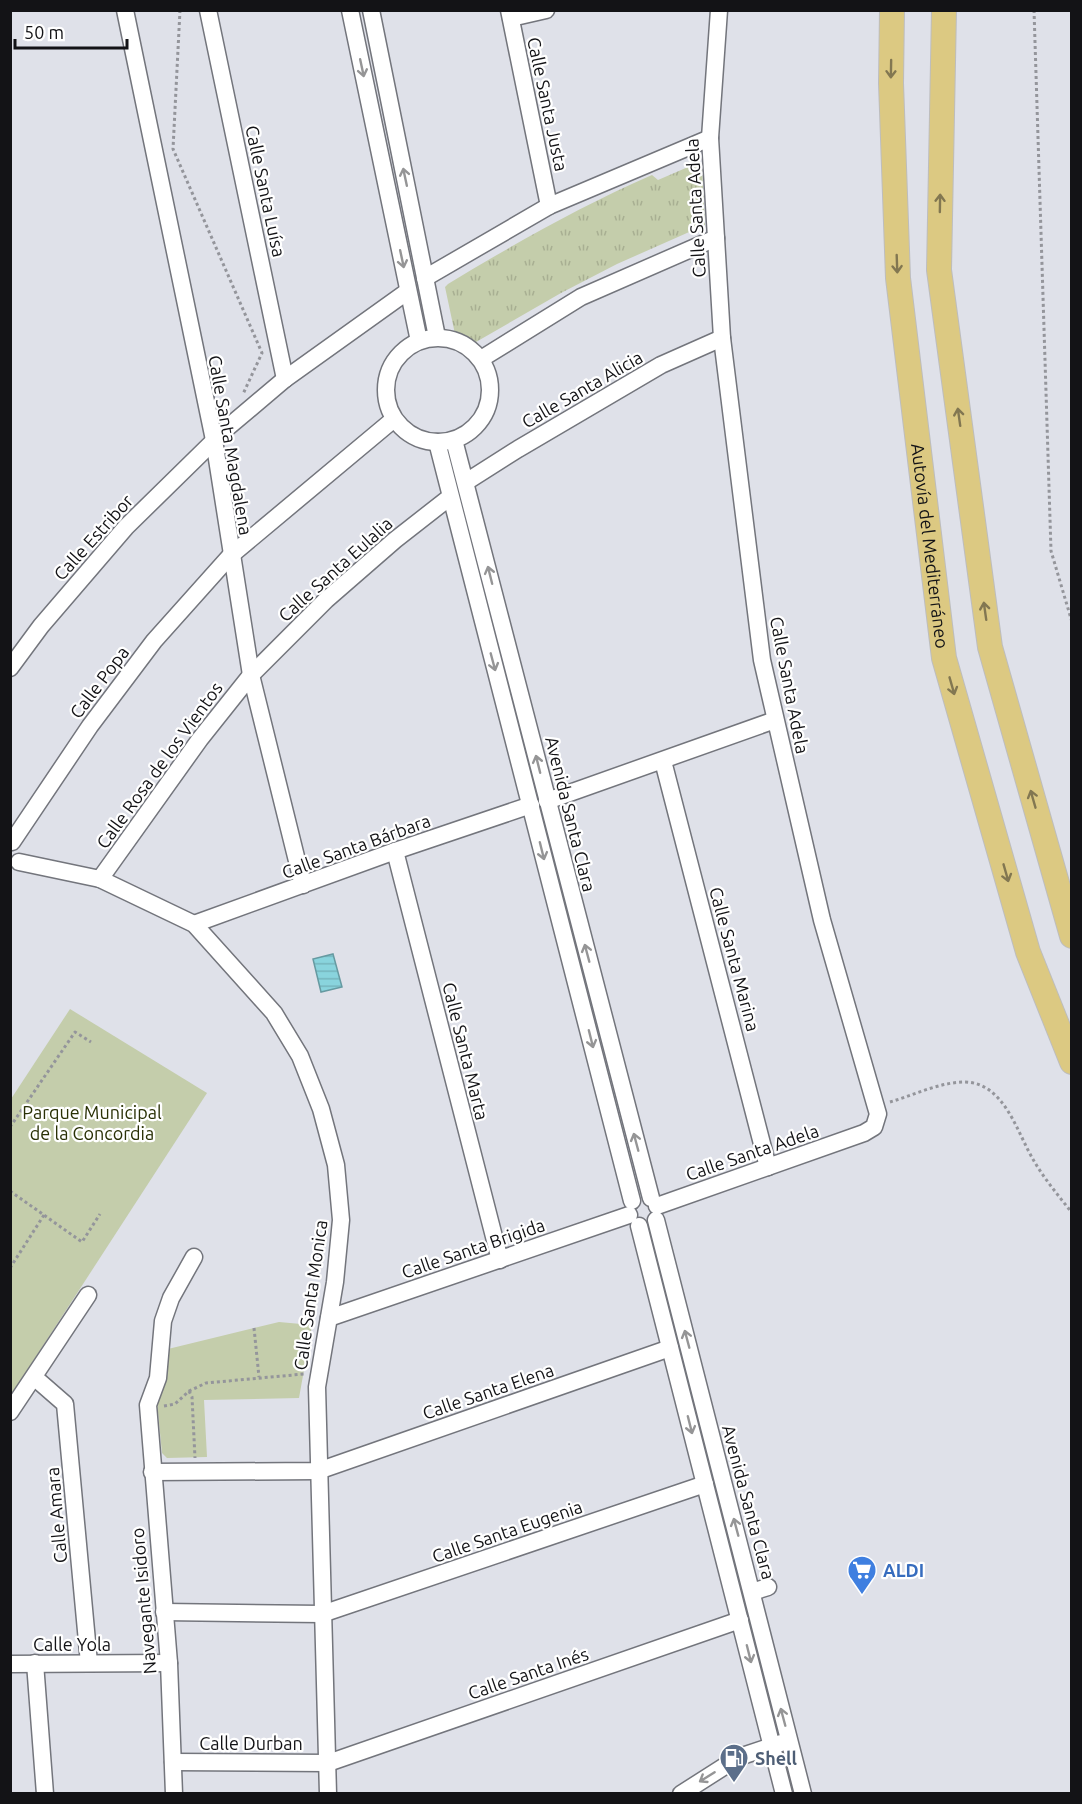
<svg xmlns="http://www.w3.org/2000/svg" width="1082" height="1804" viewBox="0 0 1082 1804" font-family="Ubuntu,sans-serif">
<defs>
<pattern id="grass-tufts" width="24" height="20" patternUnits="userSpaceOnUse" patternTransform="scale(1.5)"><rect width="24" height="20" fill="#c4cdab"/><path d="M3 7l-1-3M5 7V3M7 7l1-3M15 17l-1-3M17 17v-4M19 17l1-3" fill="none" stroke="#a8af92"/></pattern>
<pattern id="water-rules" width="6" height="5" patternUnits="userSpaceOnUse" patternTransform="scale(1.5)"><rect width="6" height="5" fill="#89d4dd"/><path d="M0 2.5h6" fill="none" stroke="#75b5bd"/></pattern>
</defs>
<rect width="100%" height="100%" fill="#dfe1e9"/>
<!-- grass -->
<path fill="url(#grass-tufts)" d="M695 164 702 167 705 225 617 264 561 293 476 342 455 334 445 287 448 284C514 244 581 206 652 175L658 180Z"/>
<!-- park -->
<g fill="#c4cdab">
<path d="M70 1009 207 1093 11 1395V1099Z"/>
<path d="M279 1322 312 1325 299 1398 204 1400 207 1457 167 1458 162 1453 156 1392 168 1349Z"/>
</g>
<!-- water -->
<path fill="url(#water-rules)" stroke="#669aa1" stroke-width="1.5" d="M333 954 342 987 321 992 313 959Z"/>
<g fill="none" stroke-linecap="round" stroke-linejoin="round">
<!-- minor casing -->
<g stroke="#73757c" stroke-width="19">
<g id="minor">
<path d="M125 10 214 440 251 675 303 885"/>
<path d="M208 10 285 379"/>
<path d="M350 10 419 341"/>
<path d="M371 10 437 337"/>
<path d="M509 10 549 206"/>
<path d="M511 18 546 10"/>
<path d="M425 278 549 206 710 138"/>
<circle cx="438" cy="390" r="52"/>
<path d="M481 359 581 297 716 238"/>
<path d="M454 440 651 1198"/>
<path d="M437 442 632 1201"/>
<path d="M466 482 518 449 661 365 722 338"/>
<path d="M10 668 41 626 126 527 227 428 285 379 408 291"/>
<path d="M663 761 768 1167"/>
<path d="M547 801 775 720"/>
<path d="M12 842 90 726 154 641 230 556 394 419"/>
<path d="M395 851 500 1260"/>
<path d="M19 862 100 879 194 924 274 1013 300 1056 321 1109 336 1165 341 1220 335 1282 317 1387 328 1794"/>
<path d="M100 879 200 739 251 675 326 600 395 540 450 497"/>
<path d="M194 924 395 851 531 805"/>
<path d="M657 1206 864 1133 874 1127 878 1114 822 920 762 660 722 338 710 138 719 10"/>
<path d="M656 1220 803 1794"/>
<path d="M639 1226 784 1794"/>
<path d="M329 1318 629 1215"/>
<path d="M34 1377 65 1404 89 1663"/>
<path d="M10 1412 88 1295"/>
<path d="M152 1472 318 1471 670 1348"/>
<path d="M752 1592 768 1587"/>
<path d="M164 1612 322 1614 705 1484"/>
<path d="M35 1663 45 1794"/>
<path d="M10 1664 169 1663"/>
<path d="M173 1762 328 1763 740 1620"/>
<path d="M174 1794 169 1663 148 1405 158 1378 163 1321 171 1298 194 1257"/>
<path d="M681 1794 739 1757 781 1743"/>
</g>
</g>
<!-- highway casing -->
<g stroke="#bdbdbe" stroke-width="26">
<g id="highway">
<path id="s1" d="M892 10 891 83 898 278 944 658 1028 952 1072 1062"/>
<path d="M944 10 939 270 990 647 1072 936"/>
</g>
</g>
<!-- path -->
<g stroke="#94959b" stroke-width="3" stroke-dasharray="3 3" stroke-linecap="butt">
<path d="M180 10 173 149 262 353 243 394"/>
<path d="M1034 10 1051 551 1072 622"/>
<path d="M890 1102C914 1095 940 1082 965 1082 1005 1083 1017 1133 1034 1161 1045 1180 1059 1196 1072 1213"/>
<path d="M10 1127 75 1032 91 1042"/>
<path d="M10 1191 82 1242 100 1214"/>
<path d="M10 1268 44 1215"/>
<path d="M254 1328 259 1377"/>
<path d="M189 1391 192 1397 195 1458"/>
<path d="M164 1406 175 1404 189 1391 206 1383 304 1374"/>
</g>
<!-- minor -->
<use href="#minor" stroke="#fff" stroke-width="16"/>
<!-- highway -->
<use href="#highway" stroke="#dcc982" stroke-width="24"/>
</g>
<!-- one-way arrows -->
<defs><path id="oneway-shaft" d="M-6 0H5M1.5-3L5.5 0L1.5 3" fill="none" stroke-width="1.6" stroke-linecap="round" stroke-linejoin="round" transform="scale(1.5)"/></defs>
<g stroke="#959596">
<use href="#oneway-shaft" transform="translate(362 68) rotate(78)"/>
<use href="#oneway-shaft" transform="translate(405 177) rotate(-102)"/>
<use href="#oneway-shaft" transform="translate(402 259) rotate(78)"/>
<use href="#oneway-shaft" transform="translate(490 575) rotate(-104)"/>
<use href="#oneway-shaft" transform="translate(493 662) rotate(75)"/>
<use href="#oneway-shaft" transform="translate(538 764) rotate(-104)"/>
<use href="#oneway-shaft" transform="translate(542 851) rotate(76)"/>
<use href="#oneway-shaft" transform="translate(587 953) rotate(-105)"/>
<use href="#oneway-shaft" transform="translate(591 1039) rotate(76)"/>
<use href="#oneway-shaft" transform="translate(636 1142) rotate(-105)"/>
<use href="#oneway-shaft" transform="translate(687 1339) rotate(-105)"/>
<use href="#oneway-shaft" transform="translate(690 1425) rotate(76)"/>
<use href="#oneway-shaft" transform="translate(736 1527) rotate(-105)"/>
<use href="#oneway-shaft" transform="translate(749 1654) rotate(76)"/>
<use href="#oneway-shaft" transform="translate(783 1717) rotate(-105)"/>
<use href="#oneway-shaft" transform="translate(707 1777) rotate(148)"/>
</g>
<g stroke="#827751">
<use href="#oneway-shaft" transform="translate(891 69) rotate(91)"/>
<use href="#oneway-shaft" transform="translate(940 203) rotate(-89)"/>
<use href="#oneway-shaft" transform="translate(897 264) rotate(88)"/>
<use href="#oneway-shaft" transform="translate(959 417) rotate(-98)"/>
<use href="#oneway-shaft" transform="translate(985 611) rotate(-98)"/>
<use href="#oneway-shaft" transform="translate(952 686) rotate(74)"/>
<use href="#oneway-shaft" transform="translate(1033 799) rotate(-106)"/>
<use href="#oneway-shaft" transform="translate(1006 873) rotate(74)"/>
</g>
<!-- icons -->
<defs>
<g id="supermarket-pin" transform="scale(1.5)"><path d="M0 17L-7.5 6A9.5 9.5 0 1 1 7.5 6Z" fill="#3f7fe0" stroke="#fff"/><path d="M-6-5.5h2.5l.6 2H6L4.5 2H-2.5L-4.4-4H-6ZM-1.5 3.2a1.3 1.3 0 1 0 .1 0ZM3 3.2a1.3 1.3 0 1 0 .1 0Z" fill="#fff"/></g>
<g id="fuel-pin" transform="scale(1.5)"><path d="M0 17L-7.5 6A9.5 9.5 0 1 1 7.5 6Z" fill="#5c6f8a" stroke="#fff"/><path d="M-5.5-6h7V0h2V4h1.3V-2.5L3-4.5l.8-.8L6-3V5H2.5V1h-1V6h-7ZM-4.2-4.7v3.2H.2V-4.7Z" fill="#fff"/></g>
</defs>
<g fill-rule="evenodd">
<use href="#supermarket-pin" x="862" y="1570"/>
<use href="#fuel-pin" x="734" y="1758"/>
</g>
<g text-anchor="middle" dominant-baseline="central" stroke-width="4.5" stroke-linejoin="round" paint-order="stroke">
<!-- street labels -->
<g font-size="18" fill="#131316" stroke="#fff">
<text transform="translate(548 104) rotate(78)">Calle Santa Justa</text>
<text transform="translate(266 191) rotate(78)">Calle Santa Luísa</text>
<text transform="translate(695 208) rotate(-93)">Calle Santa Adela</text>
<text transform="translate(582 389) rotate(-30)">Calle Santa Alicia</text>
<text transform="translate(231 445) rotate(80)">Calle Santa Magdalena</text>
<text transform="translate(93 537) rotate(-48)">Calle Estribor</text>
<text stroke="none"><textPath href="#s1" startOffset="538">Autovía del Mediterráneo</textPath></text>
<text transform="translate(335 569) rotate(-42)">Calle Santa Eulalia</text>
<text transform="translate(99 682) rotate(-53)">Calle Popa</text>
<text transform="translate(790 685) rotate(79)">Calle Santa Adela</text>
<text transform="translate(159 765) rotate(-54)">Calle Rosa de los Vientos</text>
<text transform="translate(571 814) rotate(76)">Avenida Santa Clara</text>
<text transform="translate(356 846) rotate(-20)">Calle Santa Bárbara</text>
<text transform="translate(735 959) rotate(75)">Calle Santa Marina</text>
<text transform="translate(466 1051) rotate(76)">Calle Santa Marta</text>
<text transform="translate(752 1152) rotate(-19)">Calle Santa Adela</text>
<text transform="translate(473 1248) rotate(-19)">Calle Santa Brigida</text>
<text transform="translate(310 1295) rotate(-82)">Calle Santa Monica</text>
<text transform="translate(488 1391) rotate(-19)">Calle Santa Elena</text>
<text transform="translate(749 1502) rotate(75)">Avenida Santa Clara</text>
<text transform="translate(56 1515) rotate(-95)">Calle Amara</text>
<text transform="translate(507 1531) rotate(-19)">Calle Santa Eugenia</text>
<text transform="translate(143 1601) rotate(-95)">Navegante Isidoro</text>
<text x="72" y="1644">Calle Yola</text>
<text transform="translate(528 1673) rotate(-19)">Calle Santa Inés</text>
<text x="251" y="1743">Calle Durban</text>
</g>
<!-- park labels -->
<g font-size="18" fill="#293005" stroke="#fff">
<text x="92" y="1112">Parque Municipal<tspan x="92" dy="21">de la Concordia</tspan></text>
</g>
<!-- shop labels -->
<g font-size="18" font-weight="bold" fill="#366cbe" stroke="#fff" text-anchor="start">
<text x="883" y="1570">ALDI</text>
</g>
<!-- service labels -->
<g font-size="18" font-weight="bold" fill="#4e5e75" stroke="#fff" text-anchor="start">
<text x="755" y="1758">Shell</text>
</g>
</g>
<!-- border -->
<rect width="1082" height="1804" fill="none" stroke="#131316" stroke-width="24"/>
<!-- scale -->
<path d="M15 39v9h112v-9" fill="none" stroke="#131316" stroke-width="3"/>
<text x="24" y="39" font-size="18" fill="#131316" stroke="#ffffff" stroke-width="4.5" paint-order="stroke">50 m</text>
</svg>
